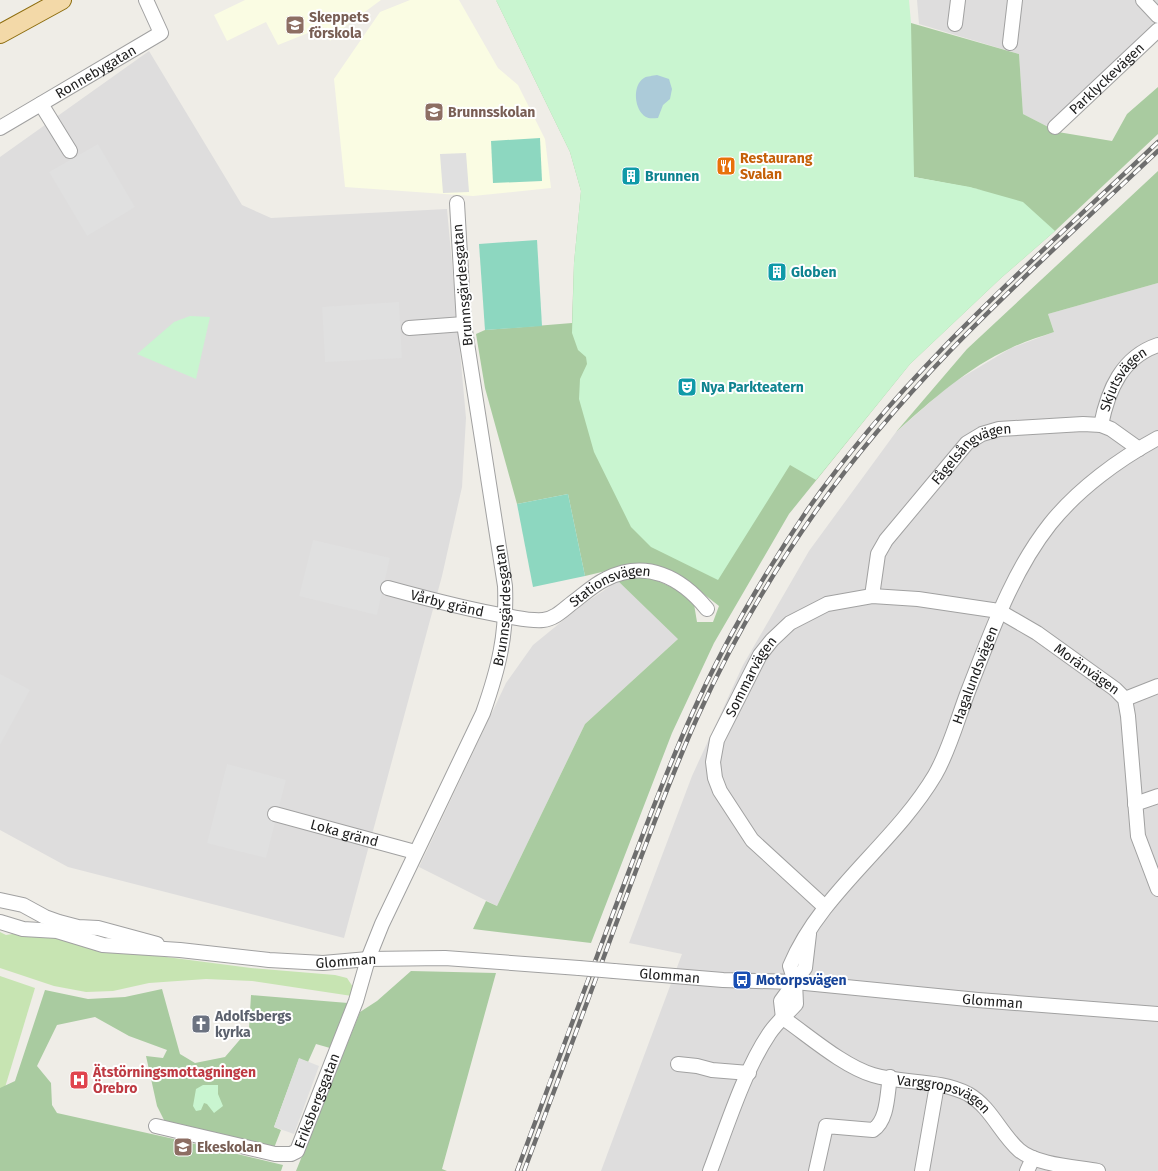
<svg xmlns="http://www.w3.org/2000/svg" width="1158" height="1171" viewBox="0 0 1158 1171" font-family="'Fira Sans',sans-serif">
<rect width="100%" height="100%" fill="#efede7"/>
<!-- residential -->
<g fill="#dedddd">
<path d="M917 0H1158V39L1058 132 1023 114 1019 54 919 24Z"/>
<path d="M149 51 242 205 271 218 447 209 466 418 462 487 442 576 344 938 68 867 0 830V157Z"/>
<path d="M1158 283V1171H601L682 954 629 943 692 776 743 665 809 551 896 432 951 384 1011 348 1054 332 1048 314Z"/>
<path d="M618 581 679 638 585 724 497 906 419 867 506 683 533 645 582 605Z"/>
</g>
<!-- education -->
<g fill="#fafce3">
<path d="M245 0H381L347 25 330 41 323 27 278 45 266 22 227 41 214 15Z"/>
<path d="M410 0H459L498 68 518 85 545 139 551 188 473 196 345 187 334 79 380 12Z"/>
</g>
<!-- grass -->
<g fill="#c7e4b2">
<path d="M0 932 6 935 25 932H48L97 948 251 968 335 975 347 978 353 987 352 996 252 981 206 979 149 983 113 991 86 992 54 986 0 968Z"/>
<path d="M0 976 35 988 0 1104Z"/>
</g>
<!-- forest -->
<g fill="#a9cba0">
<path d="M496 0 606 130 983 190 914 177 812 33 911 23 1019 54 1023 114 1058 132 1112 141 1127 114 1158 87V134L1055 231 1001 278 910 364 789 514 714 643 672 733 591 943 473 929 486 901 497 906 585 724 678 639 618 581 644 575 676 589 694 604 697 622H713L719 606 686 580 623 567 585 576 568 494 517 504 485 388 476 334 485 330 572 323 574 263 581 191 570 152Z"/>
<path d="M1158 171V283L1048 314 1054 332C1040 337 1025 341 1011 348 967 368 932 400 896 432L967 349Z"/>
<path d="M411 971 496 973 442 1169 447 1171H296L360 1012 377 1001Z"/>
<path d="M162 989 180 1054 195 1063 225 1057 249 1029 251 995 348 1003 330 1048 316 1044 308 1062 299 1059 274 1127 281 1130 274 1148 166 1124 157 1106 146 1056 163 1058 167 1050 129 1036 95 1017 57 1025 37 1066 51 1083 52 1105 57 1113 174 1139 283 1165 281 1171H0V1088L15 1081 45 990 88 999 125 997Z"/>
</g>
<!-- park -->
<g fill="#c9f5d0">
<path d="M496 0H909L911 23 914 177 970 187 1023 202 1055 231 1001 278 910 364 816 480 790 465 718 580 651 547 631 527 594 452 579 399 580 379 587 364 586 357 578 350 572 333 574 263 581 191 570 152Z"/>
<path d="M190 316 210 317 196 379 137 354 174 322Z"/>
<path d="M203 1085H218V1094L223 1106 214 1113 207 1104 204 1103 201 1110 196 1111 193 1106 196 1089Z"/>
</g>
<!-- pitch -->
<g fill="#8dd7c0">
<path d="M540 138 542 181 493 183 491 141Z"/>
<path d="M537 240 542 326 485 330 479 244Z"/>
<path d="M568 494 585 576 533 587 517 504Z"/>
</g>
<!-- parking -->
<g fill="#e0e0e0">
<path d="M98 144 135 207 87 236 49 172Z"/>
<path d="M466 153 469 192 443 193 440 154Z"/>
<path d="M399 302 402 358 325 362 322 307Z"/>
<path d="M313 540 390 558 377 615 299 596Z"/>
<path d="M0 674 30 690 0 745Z"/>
<path d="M227 764 286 780 266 858 207 843Z"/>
<path d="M299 1058 319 1066 294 1134 274 1127Z"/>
</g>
<!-- water -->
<path fill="#accbd9" d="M657 75 669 79 672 89 670 99 663 105 658 118C654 118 649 119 646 117 634 110 632 85 644 78 647 76 653 76 657 75Z"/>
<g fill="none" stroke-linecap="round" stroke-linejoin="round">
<!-- minor casing -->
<g stroke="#a1a1a1" stroke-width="16">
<g id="minor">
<path d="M1143 0 1158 16"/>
<path d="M955 24 958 0"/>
<path d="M1010 43 1015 0"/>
<path d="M41 104 70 151"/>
<path id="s1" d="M1055 127 1158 30"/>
<path id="s2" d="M0 128 161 33 146 0"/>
<path d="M409 328 464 324"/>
<path id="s3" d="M1101 425C1108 390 1122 357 1158 345"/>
<path id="s4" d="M388 588C428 599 465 609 506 616 519 618 530 621 543 620 556 619 566 607 576 600 585 593 595 584 606 579 646 559 681 577 707 609"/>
<path id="s5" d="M872 596 878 554 886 540 967 443 982 434 999 429 1083 424 1101 425 1111 429 1139 449"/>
<path d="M1125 699 1158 686"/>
<path d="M1135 804 1158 796"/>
<path id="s6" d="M275 814 415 852"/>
<path d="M0 900 23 905 45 917 59 922 78 927 98 928 157 944"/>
<path id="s7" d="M825 907 752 840 720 791 715 778 713 762 717 740 760 655 772 640 790 623 827 604 872 596 918 599 999 611 1037 633 1115 689 1125 699 1128 716 1138 836 1158 889"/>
<path id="s8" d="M0 922 23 929 57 931 103 945 180 950 269 960 323 963 368 959 445 958 579 968"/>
<path id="s9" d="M614 971 723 980 795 982 978 1000 1158 1014"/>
<path id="s10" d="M783 1018C809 1036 843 1066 873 1075 903 1084 939 1079 968 1094 991 1107 1000 1133 1019 1150 1036 1165 1076 1167 1098 1171"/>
<path d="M783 1018 781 1001 805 968 809 934"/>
<path d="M678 1064 697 1066 712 1070 749 1073"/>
<path id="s11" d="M156 1126 275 1154H291L297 1151 356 1001 368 959 382 924 483 713C499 667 507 635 505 586L464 324 457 203"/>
<path id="s12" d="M710 1171C726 1129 744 1071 769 1034 776 1023 787 1014 796 1004L795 982 790 966C821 892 894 844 935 775 950 749 958 717 969 689 991 633 1012 572 1050 524 1078 489 1119 459 1158 438"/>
<path d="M816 1171 826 1126 873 1130C888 1120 887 1094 890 1077"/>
<path d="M922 1171 937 1085"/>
<path d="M1027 1171 1033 1158"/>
</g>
</g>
<!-- major casing -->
<g stroke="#8d6d0e" stroke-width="20">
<path id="major" d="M0 34 62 0"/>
</g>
<!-- minor -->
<use href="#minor" stroke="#fff" stroke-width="14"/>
<!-- major -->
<use href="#major" stroke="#f3d9a8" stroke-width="18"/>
<!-- rail casing -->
<g stroke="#6e6e6e" stroke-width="4.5">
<g id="rail">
<path d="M517 1171C548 1086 580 1001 612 916 638 848 662 780 692 714 724 642 764 574 808 509 905 370 1036 258 1158 142"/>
<path d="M524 1171C555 1089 586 1006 616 924 642 855 667 785 697 718 730 645 770 576 816 511 911 375 1038 265 1158 151"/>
</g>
</g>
<!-- rail -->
<use href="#rail" stroke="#fff" stroke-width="3" stroke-dasharray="9" stroke-linecap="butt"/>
<!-- minor-bridge casing -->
<g stroke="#a1a1a1" stroke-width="16" stroke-linecap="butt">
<path id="minor-bridge" d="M579 968 614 971"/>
</g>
<!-- minor-bridge -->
<use href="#minor-bridge" stroke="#fff" stroke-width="14"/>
</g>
<!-- icons -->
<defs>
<g id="school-square" transform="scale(1)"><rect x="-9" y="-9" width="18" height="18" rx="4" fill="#8d6e63" stroke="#fff"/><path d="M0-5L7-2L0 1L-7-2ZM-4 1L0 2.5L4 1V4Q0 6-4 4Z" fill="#fff"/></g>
<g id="restaurant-square" transform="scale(1)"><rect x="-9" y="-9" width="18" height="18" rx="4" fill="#e8710a" stroke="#fff"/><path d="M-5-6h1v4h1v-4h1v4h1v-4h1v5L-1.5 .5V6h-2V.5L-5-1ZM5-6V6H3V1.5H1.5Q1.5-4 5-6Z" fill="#fff"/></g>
<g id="building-square" transform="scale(1)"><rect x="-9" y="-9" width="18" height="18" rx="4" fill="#0f9aa8" stroke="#fff"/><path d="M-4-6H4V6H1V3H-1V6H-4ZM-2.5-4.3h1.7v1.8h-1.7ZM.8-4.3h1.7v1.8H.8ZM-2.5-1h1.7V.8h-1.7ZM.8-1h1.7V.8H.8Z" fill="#fff"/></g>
<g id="theatre-square" transform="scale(1)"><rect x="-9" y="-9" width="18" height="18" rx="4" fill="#0f9aa8" stroke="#fff"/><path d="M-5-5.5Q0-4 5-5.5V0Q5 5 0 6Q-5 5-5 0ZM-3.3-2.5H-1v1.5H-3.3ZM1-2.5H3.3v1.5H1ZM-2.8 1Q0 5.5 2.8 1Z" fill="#fff"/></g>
<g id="bus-square" transform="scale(1)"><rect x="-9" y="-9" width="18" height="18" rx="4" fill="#1a4fb4" stroke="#fff"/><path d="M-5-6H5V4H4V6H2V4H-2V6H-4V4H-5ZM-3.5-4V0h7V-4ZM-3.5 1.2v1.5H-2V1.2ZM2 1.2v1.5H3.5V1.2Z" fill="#fff"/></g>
<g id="church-square" transform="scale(1)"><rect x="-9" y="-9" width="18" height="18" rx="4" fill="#6b7280" stroke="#fff"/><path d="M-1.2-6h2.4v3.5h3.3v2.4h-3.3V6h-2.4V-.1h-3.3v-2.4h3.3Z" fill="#fff"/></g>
<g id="hospital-square" transform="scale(1)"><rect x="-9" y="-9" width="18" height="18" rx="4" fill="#e0444e" stroke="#fff"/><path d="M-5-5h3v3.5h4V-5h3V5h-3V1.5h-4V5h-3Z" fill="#fff"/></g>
</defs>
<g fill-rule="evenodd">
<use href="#school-square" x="295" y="25"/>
<use href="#school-square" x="434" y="112"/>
<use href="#restaurant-square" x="726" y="166"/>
<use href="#building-square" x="631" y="176"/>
<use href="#building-square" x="777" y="272"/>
<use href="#theatre-square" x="687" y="387"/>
<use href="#bus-square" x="742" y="980"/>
<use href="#church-square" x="201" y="1024"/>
<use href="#hospital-square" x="79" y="1080"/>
<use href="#school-square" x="183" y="1147"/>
</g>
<g text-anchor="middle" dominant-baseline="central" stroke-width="4" stroke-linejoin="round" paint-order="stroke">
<!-- education labels -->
<g font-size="14" font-weight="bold" fill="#785e54" stroke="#fff" text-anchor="start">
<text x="309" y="17">Skeppets<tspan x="309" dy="16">förskola</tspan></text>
<text x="448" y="112">Brunnsskolan</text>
<text x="197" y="1147">Ekeskolan</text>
</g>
<!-- street labels -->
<g font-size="14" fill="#202020" stroke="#fff">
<text stroke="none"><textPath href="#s2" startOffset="111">Ronnebygatan</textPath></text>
<text stroke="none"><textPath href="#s1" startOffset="71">Parklyckevägen</textPath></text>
<text transform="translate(463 285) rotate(-95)">Brunnsgärdesgatan</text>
<text stroke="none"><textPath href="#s3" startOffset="52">Skjutsvägen</textPath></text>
<text stroke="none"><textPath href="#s5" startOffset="183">Fågelsångvägen</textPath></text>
<text stroke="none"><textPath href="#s4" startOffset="236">Stationsvägen</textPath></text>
<text stroke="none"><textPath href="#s4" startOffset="61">Vårby gränd</textPath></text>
<text stroke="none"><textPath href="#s11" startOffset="732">Brunnsgärdesgatan</textPath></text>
<text stroke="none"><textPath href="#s7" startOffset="670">Moränvägen</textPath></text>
<text stroke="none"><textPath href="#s12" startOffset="577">Hagalundsvägen</textPath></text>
<text stroke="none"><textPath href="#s7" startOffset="282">Sommarvägen</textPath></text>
<text stroke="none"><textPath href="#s6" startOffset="72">Loka gränd</textPath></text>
<text stroke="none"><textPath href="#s8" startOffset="350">Glomman</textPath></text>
<text stroke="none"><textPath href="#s9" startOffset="56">Glomman</textPath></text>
<text stroke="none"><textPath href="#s9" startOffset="380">Glomman</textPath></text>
<text stroke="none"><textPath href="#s10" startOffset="181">Varggropsvägen</textPath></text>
<text stroke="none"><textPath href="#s11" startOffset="199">Eriksbergsgatan</textPath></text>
</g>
<!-- food labels -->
<g font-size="14" font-weight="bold" fill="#c56008" stroke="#fff" text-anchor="start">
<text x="740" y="158">Restaurang<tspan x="740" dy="16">Svalan</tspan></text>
</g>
<!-- culture labels -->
<g font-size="14" font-weight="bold" fill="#0d838f" stroke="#fff" text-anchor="start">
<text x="645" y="176">Brunnen</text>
<text x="791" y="272">Globen</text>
<text x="701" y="387">Nya Parkteatern</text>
</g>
<!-- transit labels -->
<g font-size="14" font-weight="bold" fill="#164399" stroke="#fff" text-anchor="start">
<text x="756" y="980">Motorpsvägen</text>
</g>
<!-- worship labels -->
<g font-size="14" font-weight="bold" fill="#5b616d" stroke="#fff" text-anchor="start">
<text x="215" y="1016">Adolfsbergs<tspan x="215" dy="16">kyrka</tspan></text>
</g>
<!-- health labels -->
<g font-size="14" font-weight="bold" fill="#be3a42" stroke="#fff" text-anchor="start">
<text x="93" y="1072">Ätstörningsmottagningen<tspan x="93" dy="16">Örebro</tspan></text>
</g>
</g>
</svg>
